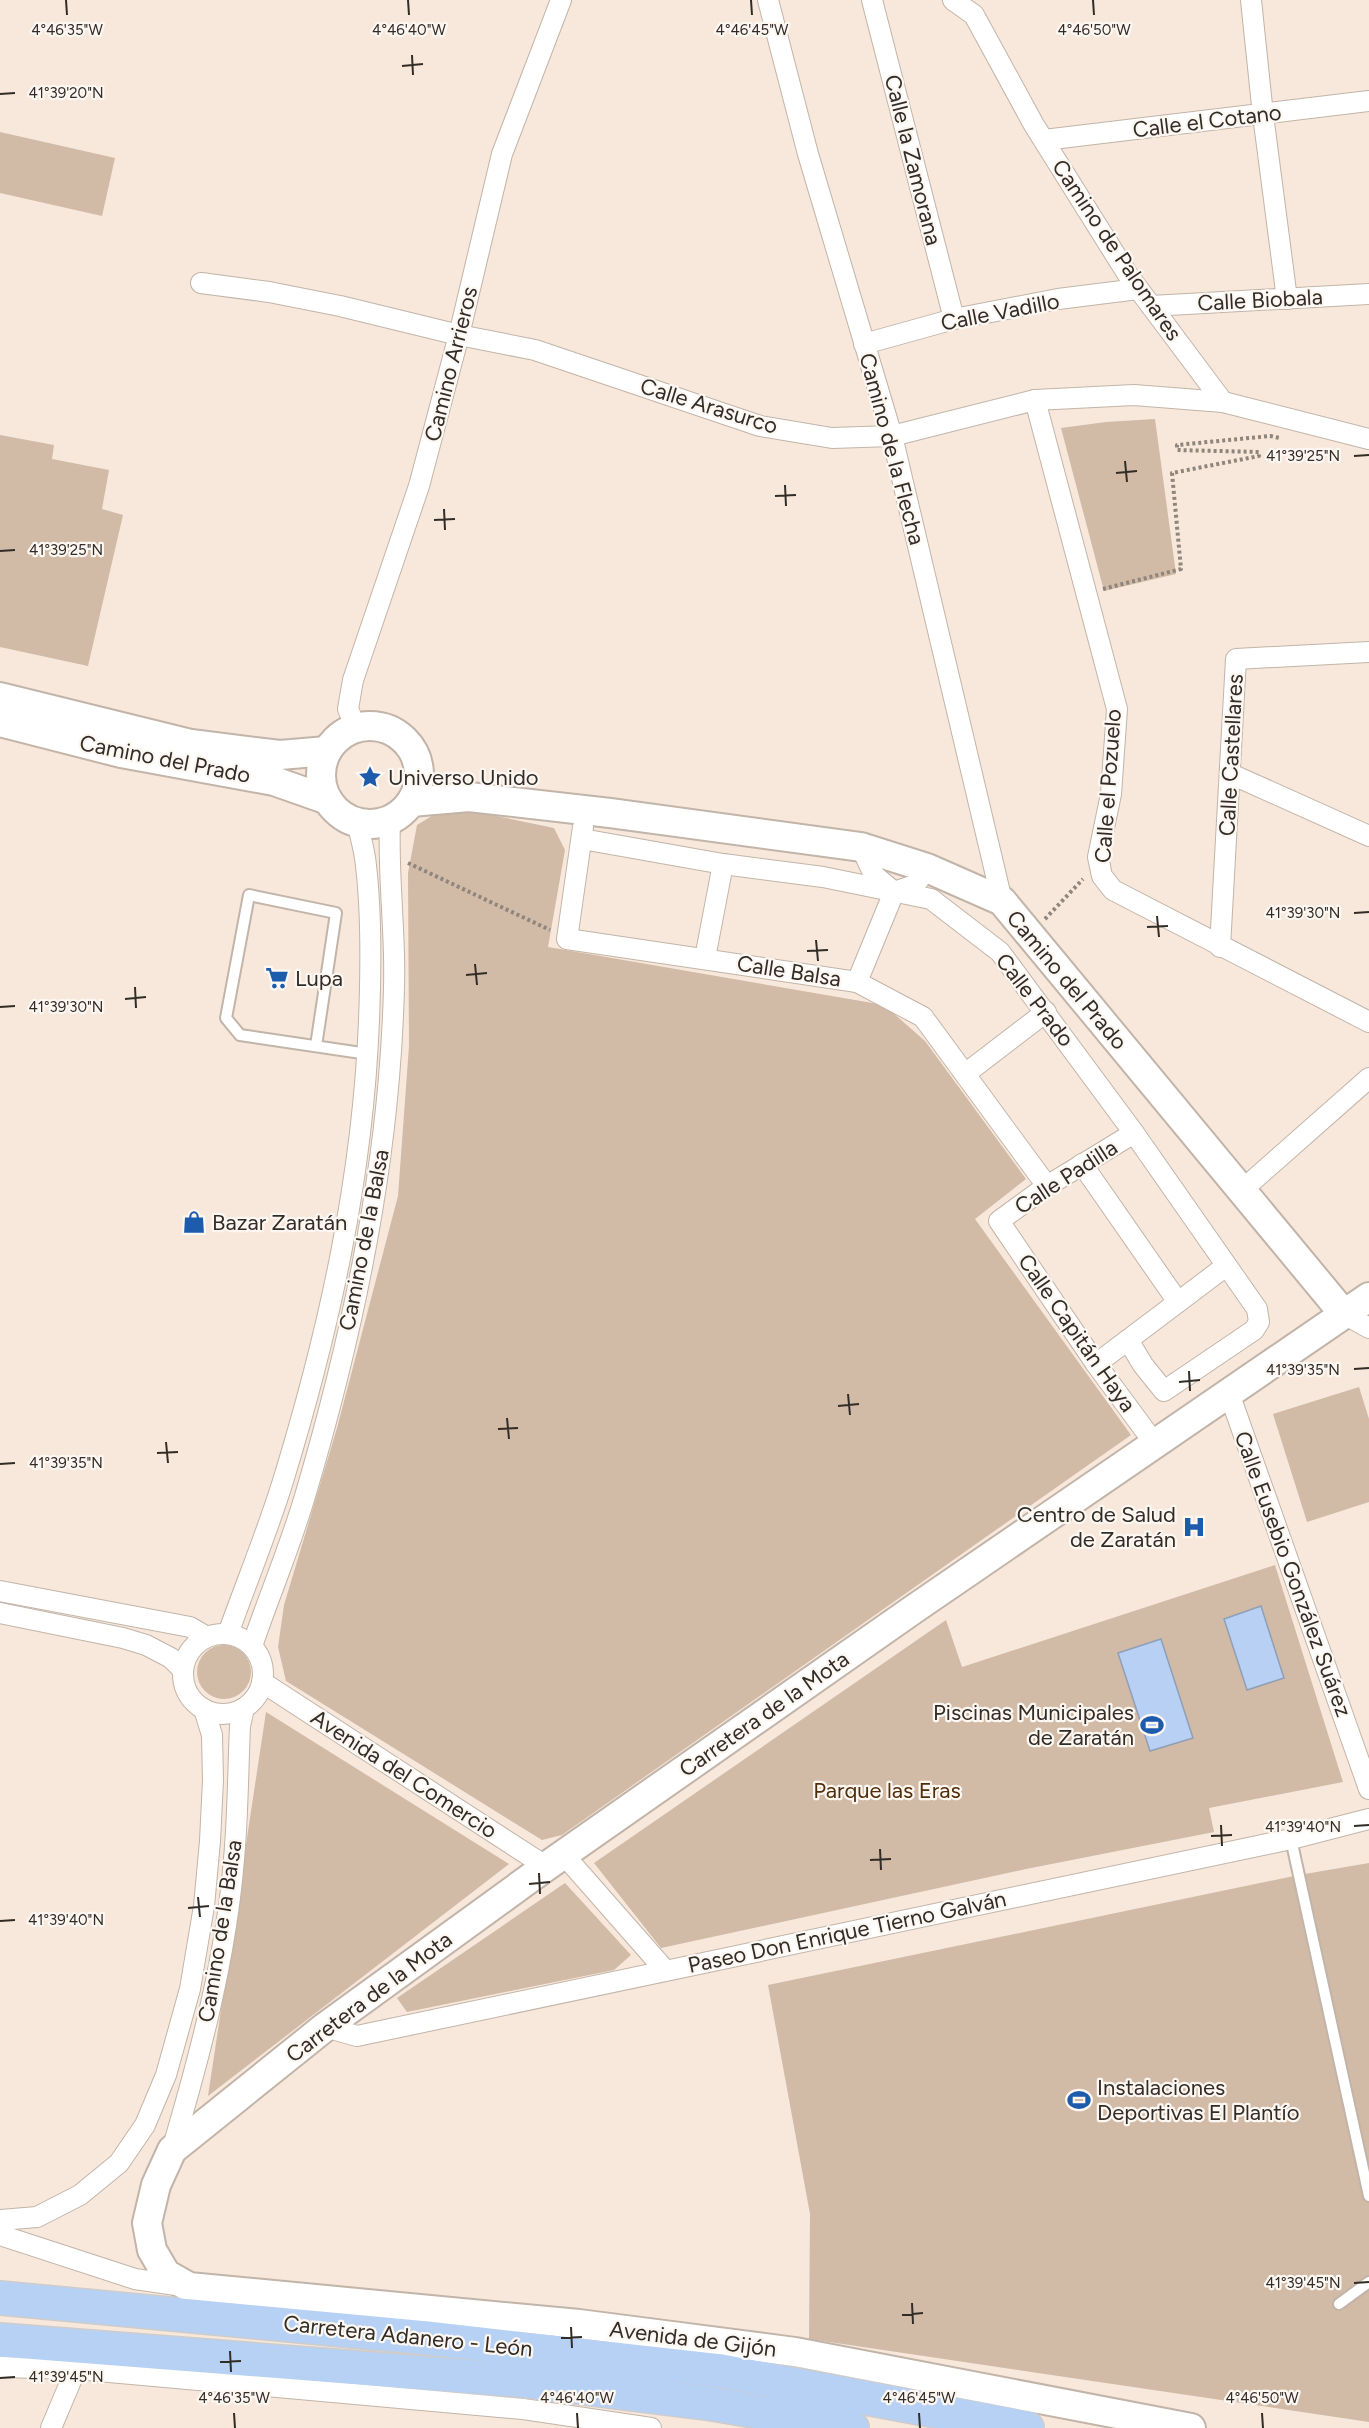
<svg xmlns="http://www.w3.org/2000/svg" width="1369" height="2428" viewBox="0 0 1369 2428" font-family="Figtree,sans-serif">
<rect width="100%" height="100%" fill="#f7e8db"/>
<!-- green -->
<g fill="#d1baa6">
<path d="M0 132 115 158 102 216 0 193Z"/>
<path d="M1155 419 1176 574 1104 591 1061 428 1106 422Z"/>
<path d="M0 435 54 445 52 459 109 470 102 509 123 515 88 666 0 647Z"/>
<path d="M448 806 554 828 565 850 548 947 884 1005 925 1041 1026 1179 975 1219 1131 1435 562 1835 542 1840 286 1681 278 1647 284 1605 337 1428 398 1196 409 1046 408 873 417 825Z"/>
<path d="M1359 1387 1369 1419V1502L1307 1522 1273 1414Z"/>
<path d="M1275 1565 1343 1782 1209 1808 1214 1832 1026 1869 661 1948 594 1863 946 1620 962 1667Z"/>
<circle cx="224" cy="1672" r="27"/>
<path d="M266 1712 509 1864 208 2096Z"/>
<path d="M1369 1863V2422L809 2339 810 2214 768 1985 1299 1875Z"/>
<path d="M565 1883 631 1955 614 1970 407 2012 397 1998Z"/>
</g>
<!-- water -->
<g fill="#b7d0f4" stroke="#8f9fb6" stroke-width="1.5">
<path d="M1261 1606 1284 1678 1247 1690 1224 1619Z"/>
<path d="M1161 1639 1193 1738 1150 1751 1118 1653Z"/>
</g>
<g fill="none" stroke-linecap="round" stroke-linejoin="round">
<!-- lane casing -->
<g stroke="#c2b4a8" stroke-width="14">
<g id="lane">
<path d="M316 1046 336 913 249 895 226 1018 240 1035 368 1054"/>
<path d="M1291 1839 1369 2196"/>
<path d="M1339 2304 1369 2282"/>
</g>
</g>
<!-- street casing -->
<g stroke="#c2b4a8" stroke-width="22">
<g id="street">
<path d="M768 0 808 154 892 436 1002 901"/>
<path d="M872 0 954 319"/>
<path d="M953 0 974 15 1034 125 1128 275 1223 402"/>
<path d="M1251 0 1263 115 1287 299"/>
<path d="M1044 140 1369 101"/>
<path d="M201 283 269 292 340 306 459 335 535 350 760 426 832 438 892 436 1035 400 1134 395 1223 402 1369 439"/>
<path d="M1151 306 1369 294"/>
<path d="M864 344 954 319 1058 299 1138 289"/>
<path d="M1035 400 1117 709 1111 794 1098 857 1102 876 1113 890 1369 1022"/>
<path d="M356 728 348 709 353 680 419 486 459 335 502 154 561 0"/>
<path d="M1231 774 1369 836"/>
<path d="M583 827 567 939 857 982 923 1017 1047 1186"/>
<path d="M582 839 723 864 823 877 931 899 1000 952 1134 1133 1257 1309 1259 1322 1254 1330 1164 1391 1143 1365 1128 1340"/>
<path d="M861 847 874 875 894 892 915 885 927 868"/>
<path d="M1220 947 1236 659 1369 652"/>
<path d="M705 958 723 864"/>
<path d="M857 982 894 892"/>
<path d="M965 1074 1046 1012"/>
<path d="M1134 1133 1047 1186 999 1221 1096 1364 1155 1444"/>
<path d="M1082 1164 1178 1302"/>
<path d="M1241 1191 1369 1078"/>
<path d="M1344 1314 1369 1328"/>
<path d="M1096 1364 1226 1266"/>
<path d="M1229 1393 1369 1789"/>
<path d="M0 1591 190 1627 207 1637"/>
<path d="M0 1613 123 1638 146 1645 171 1658 183 1670"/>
<path d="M228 1634C246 1583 267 1533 283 1481 329 1331 363 1177 369 1020 371 969 372 917 366 866 365 851 360 836 357 822"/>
<circle cx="223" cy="1674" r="40"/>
<path d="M252 1646C269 1596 290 1547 305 1496 348 1351 381 1202 391 1051 393 1020 395 987 394 956 393 910 388 865 390 820"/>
<path d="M262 1682 536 1860 544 1868"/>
<path d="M564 1855 665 1970"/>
<path d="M325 2027 357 2036 1291 1839 1369 1819"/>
<path d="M172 2150C200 2055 226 1958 234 1859 238 1815 238 1770 240 1726L244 1708"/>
<path d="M0 2220 37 2217 80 2195 119 2163 145 2125 166 2075 190 1989 204 1906 210 1841 213 1780 212 1735 204 1709"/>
<path d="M0 2235 135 2279 183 2286"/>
<path d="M0 2367 76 2369 523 2409 651 2428"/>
<path d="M51 2428 76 2369"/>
</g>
</g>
<!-- secondary casing -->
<g stroke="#c2b4a8" stroke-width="32">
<g id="secondary">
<path d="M0 697 191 744 280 755 327 751"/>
<path d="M0 722 121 753 274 781 328 800"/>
<circle cx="370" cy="775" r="49"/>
<path d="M411 802 469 797 610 813 861 847 927 868 1002 901 1344 1314"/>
<path d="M1191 2428 795 2352 579 2324 189 2287 166 2274 152 2250 147 2223 156 2185 172 2150 325 2027 544 1868 914 1609 1369 1297"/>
</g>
</g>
<!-- highway casing -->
<g stroke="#cecccb" stroke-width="36">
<g id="highway">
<path d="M0 2298 427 2338 721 2371 1027 2428"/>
<path d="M0 2340 527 2381 713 2404 852 2428"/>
</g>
</g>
<!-- path -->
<g stroke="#8f857c" stroke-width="4" stroke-dasharray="3 3" stroke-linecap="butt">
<path d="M1103 589 1181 569 1172 473 1259 456V452L1177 450V445L1270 436 1280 438"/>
<path d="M408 863 550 930"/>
<path d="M1045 919 1083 879"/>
</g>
<!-- lane -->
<use href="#lane" stroke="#fff" stroke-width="10"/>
<!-- street -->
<use href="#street" stroke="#fff" stroke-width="20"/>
<!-- secondary -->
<use href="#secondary" stroke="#fff" stroke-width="28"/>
<!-- highway -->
<use href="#highway" stroke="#b7d1f5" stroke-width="33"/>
</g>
<!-- ticks -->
<path fill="none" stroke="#322c27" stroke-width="2" d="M66 0 67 15M408 0 409 15M751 0 752 15M1093 0 1094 15M412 55 413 75M402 66 423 64M0 94 15 93M1354 456 1369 455M1125 461 1127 482M1116 473 1137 471M785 485 786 506M775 496 796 495M444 509 445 530M434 520 455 519M0 551 15 550M1354 913 1369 912M1157 916 1159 937M1147 927 1168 926M816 940 818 961M807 951 828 950M475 964 477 985M466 975 487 973M135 987 136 1008M125 999 146 997M0 1007 15 1006M1354 1369 1369 1368M1189 1371 1190 1391M1179 1382 1200 1380M848 1394 850 1415M838 1406 859 1404M507 1418 509 1439M498 1429 518 1428M166 1442 168 1463M157 1453 178 1452M0 1464 15 1463M1221 1825 1222 1846M1354 1826 1369 1825M1211 1836 1232 1835M880 1849 881 1870M870 1860 891 1859M539 1873 540 1894M529 1884 550 1882M198 1897 200 1917M188 1908 209 1906M0 1921 15 1920M1354 2283 1369 2282M912 2303 913 2324M902 2315 923 2313M571 2327 572 2348M561 2338 582 2337M230 2351 231 2372M220 2362 241 2361M0 2378 15 2377M234 2413 235 2428M577 2413 578 2428M919 2413 920 2428M1262 2413 1263 2428"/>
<!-- icons -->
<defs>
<g id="sight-bare" transform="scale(1.8)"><path d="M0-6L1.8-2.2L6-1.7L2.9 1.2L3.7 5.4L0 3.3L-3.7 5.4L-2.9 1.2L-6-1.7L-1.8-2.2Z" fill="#1d5cad" stroke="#fdf7f2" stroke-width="2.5" paint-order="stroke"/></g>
<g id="supermarket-bare" transform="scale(1.8)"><path d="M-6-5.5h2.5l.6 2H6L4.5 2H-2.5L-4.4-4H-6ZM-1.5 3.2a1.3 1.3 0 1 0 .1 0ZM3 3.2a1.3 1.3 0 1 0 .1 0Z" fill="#1d5cad" stroke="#fdf7f2" stroke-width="2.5" paint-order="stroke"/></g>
<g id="shop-bare" transform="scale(1.8)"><path d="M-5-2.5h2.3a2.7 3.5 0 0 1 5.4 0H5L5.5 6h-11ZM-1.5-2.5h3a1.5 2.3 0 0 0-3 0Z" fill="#1d5cad" stroke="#fdf7f2" stroke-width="2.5" paint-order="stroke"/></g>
<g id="hospital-bare" transform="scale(1.8)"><path d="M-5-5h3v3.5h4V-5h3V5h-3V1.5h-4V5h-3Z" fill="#1d5cad" stroke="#fdf7f2" stroke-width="2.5" paint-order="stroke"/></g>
<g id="stadium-bare" transform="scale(1.8)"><path d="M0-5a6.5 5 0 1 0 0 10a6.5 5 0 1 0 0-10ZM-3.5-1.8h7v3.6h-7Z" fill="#1d5cad" stroke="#fdf7f2" stroke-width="2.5" paint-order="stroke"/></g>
</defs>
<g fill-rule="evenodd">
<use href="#sight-bare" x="370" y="777"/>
<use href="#supermarket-bare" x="277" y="978"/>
<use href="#shop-bare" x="194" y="1222"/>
<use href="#hospital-bare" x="1194" y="1527"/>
<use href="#stadium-bare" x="1152" y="1725"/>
<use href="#stadium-bare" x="1079" y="2100"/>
</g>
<g text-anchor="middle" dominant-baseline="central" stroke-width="4.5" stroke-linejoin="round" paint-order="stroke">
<!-- street labels -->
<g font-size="22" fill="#322c27" stroke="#fdf7f2">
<text transform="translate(1207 121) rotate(-7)">Calle el Cotano</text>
<text transform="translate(913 160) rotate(76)">Calle la Zamorana</text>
<text transform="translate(1117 250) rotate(56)">Camino de Palomares</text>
<text transform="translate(1260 300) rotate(-3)">Calle Biobala</text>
<text transform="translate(1000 312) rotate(-11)">Calle Vadillo</text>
<text transform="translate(451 364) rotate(-76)">Camino Arrieros</text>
<text transform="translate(709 406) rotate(17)">Calle Arasurco</text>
<text transform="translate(892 449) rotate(75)">Camino de la Flecha</text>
<text transform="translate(1231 755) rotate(-87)">Calle Castellares</text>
<text transform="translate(165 759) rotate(11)">Camino del Prado</text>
<text transform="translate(1108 786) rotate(-86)">Calle el Pozuelo</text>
<text transform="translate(789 971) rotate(9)">Calle Balsa</text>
<text transform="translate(1067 980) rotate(50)">Camino del Prado</text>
<text transform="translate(1035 1000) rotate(52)">Calle Prado</text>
<text transform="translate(1066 1177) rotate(-33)">Calle Padilla</text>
<text transform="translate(364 1240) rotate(-79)">Camino de la Balsa</text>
<text transform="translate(1077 1333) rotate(55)">Calle Capitán Haya</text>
<text transform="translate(1293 1574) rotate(70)">Calle Eusebio González Suárez</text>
<text transform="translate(764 1714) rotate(-35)">Carretera de la Mota</text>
<text transform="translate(404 1774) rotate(33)">Avenida del Comercio</text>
<text transform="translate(220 1931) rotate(-81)">Camino de la Balsa</text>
<text transform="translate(847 1932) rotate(-12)">Paseo Don Enrique Tierno Galván</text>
<text transform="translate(369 1997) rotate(-37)">Carretera de la Mota</text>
<text transform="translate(408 2336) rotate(6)">Carretera Adanero - León</text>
<text transform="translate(693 2339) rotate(7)">Avenida de Gijón</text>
</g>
<!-- poi labels -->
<g font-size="22" fill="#322c27" stroke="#fdf7f2" text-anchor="start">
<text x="388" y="777">Universo Unido</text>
<text x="295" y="978">Lupa</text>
<text x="212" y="1222">Bazar Zaratán</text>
<text x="1176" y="1514" text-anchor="end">Centro de Salud<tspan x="1176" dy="25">de Zaratán</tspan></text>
<text x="1134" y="1712" text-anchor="end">Piscinas Municipales<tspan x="1134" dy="25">de Zaratán</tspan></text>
<text x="1097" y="2087">Instalaciones<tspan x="1097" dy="25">Deportivas El Plantío</tspan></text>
</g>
<!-- park labels -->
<g font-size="22" fill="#502e0a" stroke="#fdf7f2">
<text x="887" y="1790">Parque las Eras</text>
</g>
</g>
<g font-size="15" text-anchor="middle" fill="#322c27" stroke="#fdf7f2" stroke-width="4.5" stroke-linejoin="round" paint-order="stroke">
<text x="67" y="35">4°46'35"W</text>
<text x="409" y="35">4°46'40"W</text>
<text x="752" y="35">4°46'45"W</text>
<text x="1094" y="35">4°46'50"W</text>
<text x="66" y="98">41°39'20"N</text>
<text x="1303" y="461">41°39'25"N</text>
<text x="66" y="555">41°39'25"N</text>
<text x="1303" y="918">41°39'30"N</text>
<text x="66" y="1012">41°39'30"N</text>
<text x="1303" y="1375">41°39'35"N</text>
<text x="66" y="1468">41°39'35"N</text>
<text x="1303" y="1832">41°39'40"N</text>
<text x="66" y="1925">41°39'40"N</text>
<text x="1303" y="2288">41°39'45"N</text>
<text x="66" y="2382">41°39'45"N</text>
<text x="234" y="2403">4°46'35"W</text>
<text x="577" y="2403">4°46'40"W</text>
<text x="919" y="2403">4°46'45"W</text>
<text x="1262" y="2403">4°46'50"W</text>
</g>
</svg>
